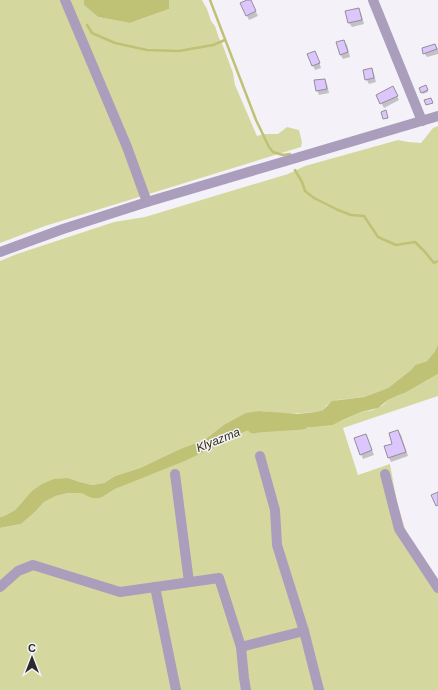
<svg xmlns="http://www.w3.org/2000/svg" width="438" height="690" viewBox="0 0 438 690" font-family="Arial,sans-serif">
<rect width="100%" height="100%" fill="#f4f2f8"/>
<!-- green -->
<g fill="#d5d89e">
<path d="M0 0H84V5L98 17 130 23 169 9V0H202L207 9 211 21 215 26 219 38 222 43 233 73 235 85 257 136 264 134H278L287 127 299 130 302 142 301 147 45 226 0 243Z"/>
<path d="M438 126V344L435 351 427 361 415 365 411 370 388 388 364 397 338 400 327 405 323 410 316 412 290 414 259 411 235 419 225 424 204 440 180 449 140 468 115 476 104 483 92 485 80 482 68 478 23 501 15 510 4 516 0 517V261L17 254 114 222 145 217 288 174 305 166 398 140 408 142 421 143 433 128Z"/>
<path d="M438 374V396L343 428 358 475 390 464 397 503 408 538 438 582V690H0V528L21 524 35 512 44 502 56 496 68 493H81L86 495 104 496 115 489 220 444 229 438 252 429 276 424H282L294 427H307L338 422 344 420 361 412 373 410 383 405 388 400 399 395 405 393Z"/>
</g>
<!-- water -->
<g fill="#bfc275">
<path d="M84 0H169V9L130 23 98 17 84 5Z"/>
<path d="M438 344V374L405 393 399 395 388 400 378 408 361 412 332 425 313 427H294L282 424H276L252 429 229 438 220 444 187 460 115 489 104 496 99 498H92L81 493H68L56 496 44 502 35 512 21 524 0 528V517L4 516 15 510 32 491 42 484 54 479 68 478 80 482 92 485 104 483 115 476 140 468 180 449 204 440 225 424 246 413 259 411 297 414 316 412 323 410 332 401 364 397 388 388 411 370 415 365 427 361 435 351Z"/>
</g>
<!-- shadow -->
<g fill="#0003">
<path d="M250 0 258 16 249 20 241 4Z"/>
<path d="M358 9 361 13 364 24 352 27 349 23 346 12Z"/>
<path d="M344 41 347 45 350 57 343 59 340 54Z"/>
<path d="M435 45 438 49V54L427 57 424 53Z"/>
<path d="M308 54 317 56 321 68 315 70Z"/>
<path d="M372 69 374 74 376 82 369 84 366 79Z"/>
<path d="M325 80 327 84 329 93 319 95 317 90Z"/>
<path d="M427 88 428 92 423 94 422 92Z"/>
<path d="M395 92 399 100 384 108 377 95Z"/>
<path d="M398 431 401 435 408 456 391 462 389 458Z"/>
<path d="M366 435 374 455 363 459 361 454Z"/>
</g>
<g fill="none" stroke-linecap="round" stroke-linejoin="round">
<!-- stream -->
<g stroke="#bfc275" stroke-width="2.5">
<path d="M210 0 256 120 269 147 273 152 283 155 290 154"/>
<path d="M87 25 92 33 115 43 147 50 179 51 213 45 225 40"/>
<path d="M295 170 302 182 305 191 314 198 338 210 351 215 364 216 378 237 396 245 415 242 425 252 434 263 438 261"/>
</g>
<!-- river -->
<path stroke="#bfc275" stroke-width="15" d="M254 426 257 425 302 422"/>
</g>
<!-- building -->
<g fill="#ddc6fe" stroke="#928f95">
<path d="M247 0H251L256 11 246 16 240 3Z"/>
<path d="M359 8 362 20 348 23 345 11Z"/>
<path d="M344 40 348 52 340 55 336 42Z"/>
<path d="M435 44 437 49 423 54 422 48Z"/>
<path d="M315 51 320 63 312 66 307 54Z"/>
<path d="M372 68 374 78 365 80 363 70Z"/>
<path d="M325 79 327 89 316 91 314 80Z"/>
<path d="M426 85 428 90 421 93 419 88Z"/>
<path d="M393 86 398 96 380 104 376 95Z"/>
<path d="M431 98 433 103 426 105 424 100Z"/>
<path d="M386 110 388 118 383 119 381 112Z"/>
<path d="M398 430 406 452 388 458 384 446 392 444 389 433Z"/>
<path d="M366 434 372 450 360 455 354 438Z"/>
<path d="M438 492V505L436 506 431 495Z"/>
</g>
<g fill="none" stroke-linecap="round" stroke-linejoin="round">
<!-- minor -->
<g stroke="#aa9ebc" stroke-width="10">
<path d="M65 0 127 147 147 202"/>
<path d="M373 0 422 121"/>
<path d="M0 252 63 229 147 202 438 116"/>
<path d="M260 456 275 510 277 545 304 631"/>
<path d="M175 474 189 582"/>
<path d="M385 474 399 529 438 588"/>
<path d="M0 587 18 571 33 565 120 592 219 578 241 647 244 678 246 690"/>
<path d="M155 587 176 690"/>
<path d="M241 647 304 631 319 690"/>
</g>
</g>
<g text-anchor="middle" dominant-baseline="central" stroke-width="3" stroke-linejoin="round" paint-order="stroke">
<!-- water labels -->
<g font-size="12" font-style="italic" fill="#2e2f0d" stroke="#f4f2f8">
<text transform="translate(218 440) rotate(-22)">Klyazma</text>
</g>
</g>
<!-- north arrow -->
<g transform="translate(32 658)" stroke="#f4f2f8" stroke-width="3" paint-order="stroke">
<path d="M0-3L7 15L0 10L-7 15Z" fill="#2b2a2d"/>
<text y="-6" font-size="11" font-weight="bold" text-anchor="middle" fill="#2b2a2d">С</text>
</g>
</svg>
